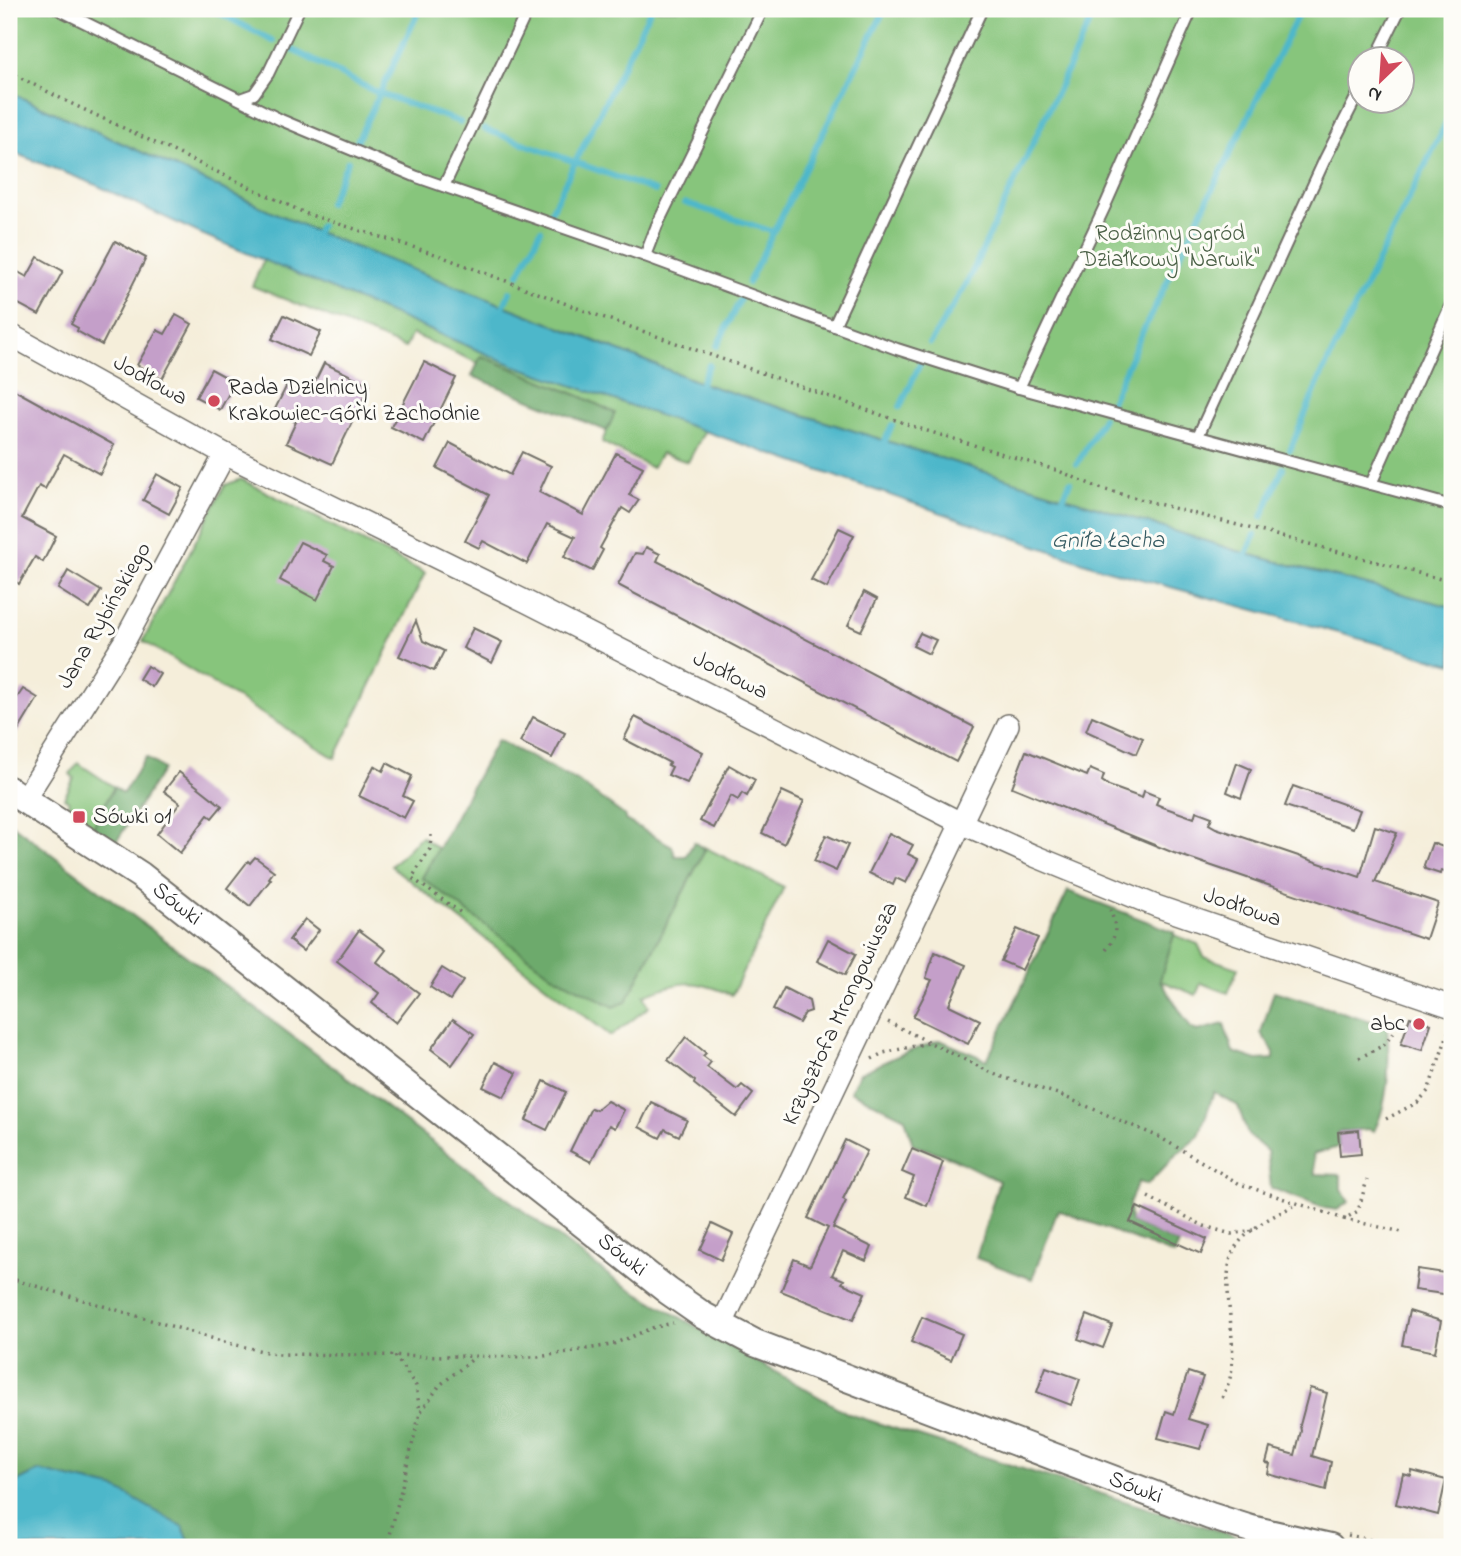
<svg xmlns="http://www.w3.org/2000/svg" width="1461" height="1556" viewBox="0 0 1461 1556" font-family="'Indie Flower',sans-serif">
<rect width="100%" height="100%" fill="#fdfcf7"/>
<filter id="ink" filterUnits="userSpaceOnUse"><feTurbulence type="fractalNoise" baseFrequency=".0143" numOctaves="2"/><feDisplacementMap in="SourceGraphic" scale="14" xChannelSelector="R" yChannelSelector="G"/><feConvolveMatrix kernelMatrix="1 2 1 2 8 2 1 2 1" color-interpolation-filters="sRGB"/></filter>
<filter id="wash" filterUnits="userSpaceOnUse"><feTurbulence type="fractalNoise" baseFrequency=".00686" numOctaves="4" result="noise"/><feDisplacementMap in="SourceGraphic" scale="28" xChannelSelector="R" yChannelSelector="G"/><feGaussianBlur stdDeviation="1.57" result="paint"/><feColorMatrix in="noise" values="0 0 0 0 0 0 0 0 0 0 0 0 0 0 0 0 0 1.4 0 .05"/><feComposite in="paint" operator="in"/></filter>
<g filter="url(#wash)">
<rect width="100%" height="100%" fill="#f5eeda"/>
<!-- green -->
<g fill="#87c57c" stroke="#597854" stroke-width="2" fill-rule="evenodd">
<path d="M9 9H1452V607L1247 554 701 383 317 232 9 92ZM1360 60H1402V102H1360Z"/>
<path d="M264 259 513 365 705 430 688 462 661 453 652 468 602 442 614 413 582 397 482 356 478 363 412 334 405 348 252 286Z"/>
<path d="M241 479 425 573 335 758 143 641 225 485Z"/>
<path d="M78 763 114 787 93 827 80 819 83 814 68 803 69 801 64 798 74 778 70 774Z"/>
<path d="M421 836 438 849 422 878 626 1002 705 850 702 846 784 887 732 995C694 979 683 980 644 995L649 1007 611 1036 391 866Z"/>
<path d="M1174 935 1198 944 1204 957 1238 968 1228 993 1201 983 1196 995 1159 980Z"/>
</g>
<!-- forest -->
<g fill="#6daa6c" stroke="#4c6a4c" stroke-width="2">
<path d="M481 356 582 397 615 413 607 431 472 376Z"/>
<path d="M497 740 577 781 625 816V820L672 846 675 856H686L694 842 705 850 626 1002 614 1007 552 975 422 878Z"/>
<path d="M146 757 163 769 116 842 93 827 114 787 123 793Z"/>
<path d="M9 822 615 1280 849 1414 1270 1547H192L183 1527 39 1471 9 1486Z"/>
<path d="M1068 891 1175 932 1160 980 1191 1028 1197 1031 1224 1024 1233 1052 1257 1060 1274 1059V1052L1261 1033 1274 991 1387 1026C1390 1060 1390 1100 1374 1131L1369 1129 1338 1132 1339 1147 1313 1154 1315 1174 1341 1175V1189L1349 1202 1337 1210 1324 1208 1271 1188 1267 1151 1248 1135 1238 1106 1214 1092 1199 1136 1176 1155 1147 1185 1138 1182 1129 1203 1130 1222 1179 1244 1174 1255 1058 1210 1032 1279 976 1258 999 1181 953 1158 913 1145 905 1118 850 1091 860 1073 902 1054 940 1040 987 1060Z"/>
</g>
<!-- water -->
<g fill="#4db7ca" stroke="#3c717a" stroke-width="2">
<path d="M9 92 317 232 701 383 1247 554 1452 607V664L1101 568 513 365 199 233 94 184 17 154 9 150Z"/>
<path d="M39 1471 117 1489 183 1527 192 1547H9V1486Z"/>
</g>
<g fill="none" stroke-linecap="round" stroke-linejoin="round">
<!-- stream -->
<g stroke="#4db7ca" stroke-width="6">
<path d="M212 9 273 41"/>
<path d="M289 48 378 93 460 122"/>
<path d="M484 129 655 191"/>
<path d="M357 141 420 9"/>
<path d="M329 203 348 161"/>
<path d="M685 203 774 232"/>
<path d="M551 211 651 9"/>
<path d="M317 232 320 226"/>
<path d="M519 274 541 230"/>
<path d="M748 283 885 9"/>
<path d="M503 307 510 292"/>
<path d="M930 343 967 283 1096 9"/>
<path d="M717 346 740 300"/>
<path d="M701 383 709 365"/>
<path d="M1109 406 1142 333 1301 9"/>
<path d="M900 407 920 364"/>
<path d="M885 441 892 425"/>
<path d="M1290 450 1322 374 1452 111"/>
<path d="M1077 464 1103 418"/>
<path d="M1063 498 1070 482"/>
<path d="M1262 517 1283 468"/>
<path d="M1247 554 1255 535"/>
</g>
</g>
<g id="blocks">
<!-- building -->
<g fill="#c49fc9">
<path d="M115 241 146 258 102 345 77 331 78 328 71 324Z"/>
<path d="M38 257 63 271 39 315 9 299V267L27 277Z"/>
<path d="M176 315 192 324 162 379 137 365 157 330 165 334Z"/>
<path d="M284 315 321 332 309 356 272 339Z"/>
<path d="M424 362 456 378 424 443 391 427Z"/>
<path d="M324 363 370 385 332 464 286 443 296 422 274 411 288 383 309 394Z"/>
<path d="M211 369 235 382 220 410 196 397Z"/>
<path d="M9 387 114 445 100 474 64 454 45 489 39 486 22 518 56 536 43 562 35 557 19 584 9 577Z"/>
<path d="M450 443 510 475 522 452 551 466 539 492 583 515 616 453 643 467 629 495 639 500 630 513 622 508 600 548 603 550 592 571 564 557 575 537 547 524 527 564 483 541 479 548 465 541 489 495 437 468Z"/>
<path d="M157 474 183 488 169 514 143 500Z"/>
<path d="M839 528 854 535 827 588 811 580Z"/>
<path d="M300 542 327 555 324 561 334 566 317 600 280 580Z"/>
<path d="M646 547 660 554 657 561 974 727 956 762 618 585 635 553 643 554Z"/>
<path d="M68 571 101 591 90 609 58 589Z"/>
<path d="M864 592 877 599 861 631 848 625Z"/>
<path d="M416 621 423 641 444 651 434 671 399 656Z"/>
<path d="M473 628 502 642 492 663 463 648Z"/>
<path d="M920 633 936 640 929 654 913 646Z"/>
<path d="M147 666 160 674 152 687 139 679Z"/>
<path d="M23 689 38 698 9 746V699L14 702Z"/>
<path d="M1092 716 1143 738 1136 754 1086 731Z"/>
<path d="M533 717 565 733 552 758 520 742Z"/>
<path d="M635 717 703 752 687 783 668 775 672 767 668 765 670 763 624 739Z"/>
<path d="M1026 751 1087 776 1090 769 1104 775 1102 781 1109 786 1142 798 1144 791 1159 797 1156 804 1163 807 1194 818 1196 811 1212 817 1209 824 1216 828 1360 877 1375 826 1397 833 1375 882 1438 903 1426 939 1174 853 1012 787Z"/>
<path d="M387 763 412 776 403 796 413 801 404 818 359 796 374 766 383 771Z"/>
<path d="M1237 763 1251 769 1241 798 1227 792Z"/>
<path d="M729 765 755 780 747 796 742 793 738 800 731 796 714 828 700 821Z"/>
<path d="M179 772 222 806 212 818 208 815 180 853 157 834 180 803 164 791Z"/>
<path d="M1293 786 1360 810 1353 828 1285 806Z"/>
<path d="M782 791 804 801 784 844 762 833Z"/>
<path d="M889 833 913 845 908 854 918 859 906 883 896 878 893 885 869 873Z"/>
<path d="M826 835 848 845 836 871 814 861Z"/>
<path d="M1432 843 1452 850 1445 872 1441 871 1440 874 1425 869 1424 865Z"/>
<path d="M255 857 274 871 269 878 271 879 250 906 227 888 248 861 250 863Z"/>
<path d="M305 919 319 930 303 951 289 940Z"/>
<path d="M1017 929 1038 938 1022 970 1001 961Z"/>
<path d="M359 930 386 950 377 962 419 993 396 1023 372 1003 379 993 337 961Z"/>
<path d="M828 939 856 954 845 975 817 961Z"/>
<path d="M935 952 966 965 949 1005 980 1020 968 1044 913 1017 932 980 926 978Z"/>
<path d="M442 968 463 981 450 1000 430 987Z"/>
<path d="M784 988 809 1001 811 1011 805 1013 799 1023 773 1010Z"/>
<path d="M1410 1017 1431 1024 1422 1050 1401 1044Z"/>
<path d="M453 1019 474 1034 452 1065 431 1049Z"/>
<path d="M686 1037 706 1053 703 1056 711 1062 707 1067 737 1090 742 1085 753 1094 736 1117 694 1084 695 1081 668 1060Z"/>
<path d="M495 1062 517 1073 504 1097 483 1087Z"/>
<path d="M544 1081 566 1092 547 1130 526 1120Z"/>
<path d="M607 1101 624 1110 615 1128 609 1125 591 1162 570 1151 591 1108 596 1110Z"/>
<path d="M651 1102 687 1120 679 1136 665 1129 660 1138 639 1127Z"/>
<path d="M1359 1130 1361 1154 1340 1156 1338 1132Z"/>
<path d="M845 1140 867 1151 843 1199 846 1201 833 1228 872 1247 866 1261 843 1251 832 1275 844 1280 842 1283 865 1293 853 1320 781 1291 794 1259 810 1266 828 1228 808 1218Z"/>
<path d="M912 1149 943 1162 927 1206 906 1197 914 1177 902 1172Z"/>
<path d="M1137 1207 1207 1239 1201 1254 1130 1222Z"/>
<path d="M712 1224 733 1234 721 1260 700 1250Z"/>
<path d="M1417 1269 1452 1274 1451 1295 1414 1290Z"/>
<path d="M1409 1311 1441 1321 1435 1352 1402 1345Z"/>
<path d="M1087 1315 1112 1325 1103 1348 1078 1339Z"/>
<path d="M922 1317 962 1334 951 1360 911 1342Z"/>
<path d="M1046 1367 1080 1379 1071 1405 1037 1392Z"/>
<path d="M1188 1372 1203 1377 1188 1419 1208 1425 1200 1449 1158 1438 1166 1411 1174 1414Z"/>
<path d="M1310 1388 1327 1393 1312 1456 1331 1462 1326 1490 1268 1474 1270 1464 1266 1463 1270 1448 1295 1455 1301 1431 1300 1425Z"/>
<path d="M1412 1471 1446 1480 1438 1515 1396 1504 1403 1474 1411 1476Z"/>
</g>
</g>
</g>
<g filter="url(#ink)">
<use href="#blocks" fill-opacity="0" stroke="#726f68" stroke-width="2"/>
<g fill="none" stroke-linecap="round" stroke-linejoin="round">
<!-- service casing -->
<g stroke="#726f68" stroke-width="14">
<g id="service">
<path d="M58 9 281 120 417 177 645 256 897 349 1019 388 1452 506"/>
<path d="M1375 60 1400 9"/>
<path d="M240 99 254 94 268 74 299 9"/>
<path d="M444 186 528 9"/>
<path d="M645 256 657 225 763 9"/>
<path d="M834 326 982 9"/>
<path d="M1019 388 1105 206 1192 9"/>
<path d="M1198 436 1325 159 1360 90"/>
<path d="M1371 484 1452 302"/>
</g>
</g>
<!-- minor casing -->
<g stroke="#726f68" stroke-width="24">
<g id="minor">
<path d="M9 334 225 454 527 602 961 823 1032 855 1156 906 1452 1007"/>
<path d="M24 800 124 642 225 454"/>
<path d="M721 1326 1008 725"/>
</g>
</g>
<!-- tertiary casing -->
<g stroke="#726f68" stroke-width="30">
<g id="tertiary">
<path id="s1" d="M9 790 140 875 668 1291 704 1316 755 1343 1210 1516 1251 1529 1330 1547"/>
</g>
</g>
<!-- path -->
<g stroke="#726f68" stroke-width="3.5" stroke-dasharray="2 5" stroke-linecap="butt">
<path d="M9 72 70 103 307 214 435 254 588 312 921 429 1059 471 1102 489 1452 582"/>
<path d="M431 835 430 849 412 878 464 915"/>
<path d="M1106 950C1117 936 1117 927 1110 910"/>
<path d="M888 1022 996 1075 1058 1094 1159 1137 1240 1184 1344 1219 1358 1211 1367 1180"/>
<path d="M1359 1058 1384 1045 1394 1032"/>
<path d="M872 1059 883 1053 928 1043"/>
<path d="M1386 1119 1418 1102 1428 1091 1451 1025"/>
<path d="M1148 1197 1204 1226 1231 1234 1253 1230"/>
<path d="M1344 1219 1402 1232"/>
<path d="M9 1278 228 1343 275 1354 538 1357 611 1345 652 1328 673 1323"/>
<path d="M395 1356 416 1386 420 1411"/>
<path d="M1222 1398C1225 1391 1228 1385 1230 1378 1240 1342 1217 1279 1235 1248 1247 1229 1276 1214 1296 1205"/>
<path d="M1348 1535 1404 1547"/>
<path d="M387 1547 420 1413 440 1385 475 1357"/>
</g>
<!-- service -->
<use href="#service" stroke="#fff" stroke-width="10"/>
<!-- minor -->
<use href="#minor" stroke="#fff" stroke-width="21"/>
<!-- tertiary -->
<use href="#tertiary" stroke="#fff" stroke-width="26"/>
</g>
</g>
<!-- markers -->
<g fill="#d1495b" stroke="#fdfcf7" stroke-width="2.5">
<circle cx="214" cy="401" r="7"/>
<rect x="72" y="810" width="14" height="14" rx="3.5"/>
<circle cx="1419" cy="1024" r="7"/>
</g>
<g text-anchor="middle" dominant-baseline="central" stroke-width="6" stroke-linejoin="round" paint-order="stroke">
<!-- park labels -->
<g font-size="23" fill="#4b6147" stroke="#fdfcf7">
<text x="1170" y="234">Rodzinny Ogród<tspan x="1170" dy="26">Działkowy "Narwik"</tspan></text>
</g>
<!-- street labels -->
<g font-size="23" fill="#2b2b2b" stroke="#fdfcf7">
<text transform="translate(150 381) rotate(29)">Jodłowa</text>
<text transform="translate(105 616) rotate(-60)">Jana Rybińskiego</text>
<text transform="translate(730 676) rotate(27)">Jodłowa</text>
<text stroke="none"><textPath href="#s1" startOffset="203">Sówki</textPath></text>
<text transform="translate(1242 908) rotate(19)">Jodłowa</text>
<text transform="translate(841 1014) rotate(-65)">Krzysztofa Mrongowiusza</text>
<text stroke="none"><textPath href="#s1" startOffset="770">Sówki</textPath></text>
<text stroke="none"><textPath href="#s1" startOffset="1337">Sówki</textPath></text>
</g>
<!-- poi labels -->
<g font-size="23" fill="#2b2b2b" stroke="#fdfcf7" text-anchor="start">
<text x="228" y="388">Rada Dzielnicy<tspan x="228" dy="26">Krakowiec-Górki Zachodnie</tspan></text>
<text x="93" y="817">Sówki 01</text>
<text x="1405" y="1024" text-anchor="end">abc</text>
</g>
<!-- water labels -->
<g font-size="24" font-style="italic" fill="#375c63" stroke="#fdfcf7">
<text x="1108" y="541">Gniła Łacha</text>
</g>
</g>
<!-- margin -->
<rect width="1461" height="1556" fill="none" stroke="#fdfcf7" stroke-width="35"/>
<!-- north arrow -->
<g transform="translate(1381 80) rotate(205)"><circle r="33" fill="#fdfcf7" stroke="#a9a8a5" stroke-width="2"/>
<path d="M0-5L12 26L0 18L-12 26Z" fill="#d1495b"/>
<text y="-10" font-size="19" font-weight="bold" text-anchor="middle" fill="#2b2b2b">N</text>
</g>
</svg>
